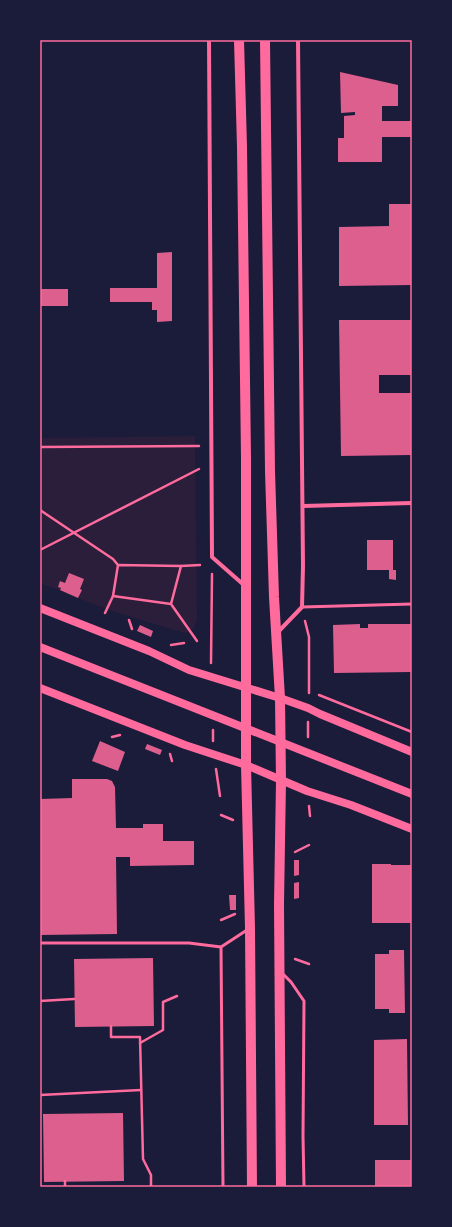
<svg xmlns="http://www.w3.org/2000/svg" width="452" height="1227" viewBox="0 0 452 1227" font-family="'Golos Text',sans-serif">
<rect width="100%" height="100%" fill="#1b1b3a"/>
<!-- green -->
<path fill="#2a1e3b" d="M195 436 197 619 194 628 186 633 174 630 109 610 40 583V438Z"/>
<!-- building -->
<g fill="#dd5f8e">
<path d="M340 72 398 85V106H382V121H411V137H382V162H338V138H344V116L355 115V112L341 113Z"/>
<path d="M389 204H412V285L339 286V227L389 226Z"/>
<path d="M172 252V321L157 322V310H152V302H110V288H157V253Z"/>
<rect x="40" y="289" width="28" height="17"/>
<path d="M339 320H412V375H379V393H412V455L341 456Z"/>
<path d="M367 540H393V570H396V580L389 579V570H367Z"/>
<path d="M69 573 84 579 80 589 82 590 78 598 60 590 61 588 58 587 60 581 65 583Z"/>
<path d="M360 624V628H368V624H411L412 672 334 673 333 625Z"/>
<path d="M140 625 153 631 151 637 137 631Z"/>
<path d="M100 741 125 752 118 771 92 761Z"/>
<path d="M147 744 162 750 160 755 145 749Z"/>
<path d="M72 779H107L112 781 115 787 116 828H143V824H163V841H194V865L130 866V857H116L117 934 40 935V799L72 798Z"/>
<path d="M294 860H299V875L294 876Z"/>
<path d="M372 864H391V865H412V923H372Z"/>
<path d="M299 882V898L294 899V883Z"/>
<path d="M229 895H236V910H230Z"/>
<path d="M389 950H404L405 1013H389V1009H375V954H389Z"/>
<path d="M153 958 154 1026 75 1027 74 959Z"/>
<path d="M407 1039 408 1125H374V1040Z"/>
<path d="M123 1113 124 1181 44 1182 43 1114Z"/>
<rect x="375" y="1160" width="37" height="27"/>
</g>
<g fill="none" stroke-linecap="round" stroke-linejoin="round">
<!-- path -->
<g stroke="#ff6b9d" stroke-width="2.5">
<path d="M40 447 199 446"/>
<path d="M40 510 113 559 118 565"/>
<path d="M40 550 199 469"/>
<path d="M181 566 200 565"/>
<path d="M171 604 181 566 118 565 113 596 171 604 197 641"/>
<path d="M105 613 113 596"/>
<path d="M129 620 132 629"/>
<path d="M305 621 309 637V693"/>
<path d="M171 645 184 643"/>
<path d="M211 663 212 574"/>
<path d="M319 695 412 732"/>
<path d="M213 730V741"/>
<path d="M112 737 120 735"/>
<path d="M308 737V722"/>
<path d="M170 754 172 761"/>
<path d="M216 769 220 796"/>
<path d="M309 806 310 816"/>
<path d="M221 815 233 820"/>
<path d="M295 852 309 845"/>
<path d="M221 920 235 914"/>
<path d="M295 959 309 964"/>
<path d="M40 1001 74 999"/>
<path d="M111 1026V1037H140L143 1159 151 1175V1187"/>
<path d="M140 1043 163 1030V1002L177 996"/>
<path d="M40 1095 141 1090"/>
<path d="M65 1187V1181"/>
</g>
<!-- service -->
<g stroke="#ff6b9d" stroke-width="3">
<path d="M302 607 412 604"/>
<path d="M40 943H189L221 947 247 930"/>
<path d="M221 947 223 1187"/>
<path d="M282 973 291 982 304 1001 303 1136 304 1187"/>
</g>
<!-- minor -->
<g stroke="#ff6b9d" stroke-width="4">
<path d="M209 40 212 557 245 586"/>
<path d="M303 506 412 503"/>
<path d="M278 632 302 607 303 566 298 40"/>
</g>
<!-- secondary -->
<g stroke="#ff6b9d" stroke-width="8">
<path d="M40 608 149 651 189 670 280 698 308 708 320 714 412 752"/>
<path d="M40 647 412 794"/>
<path d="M40 688 185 745 246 765 307 791 351 805 412 829"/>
</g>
<!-- primary -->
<g stroke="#ff6b9d" stroke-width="10">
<path d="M239 40 242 147 246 457V765L250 928 252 1187"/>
<path d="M265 40 270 471 274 597 280 698 281 781 279 904 281 1187"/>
</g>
</g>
<!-- border -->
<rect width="452" height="1227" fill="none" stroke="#1b1b3a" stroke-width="82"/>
<rect x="41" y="41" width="370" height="1145" fill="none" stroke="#ff6b9d" stroke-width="1.5"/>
</svg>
